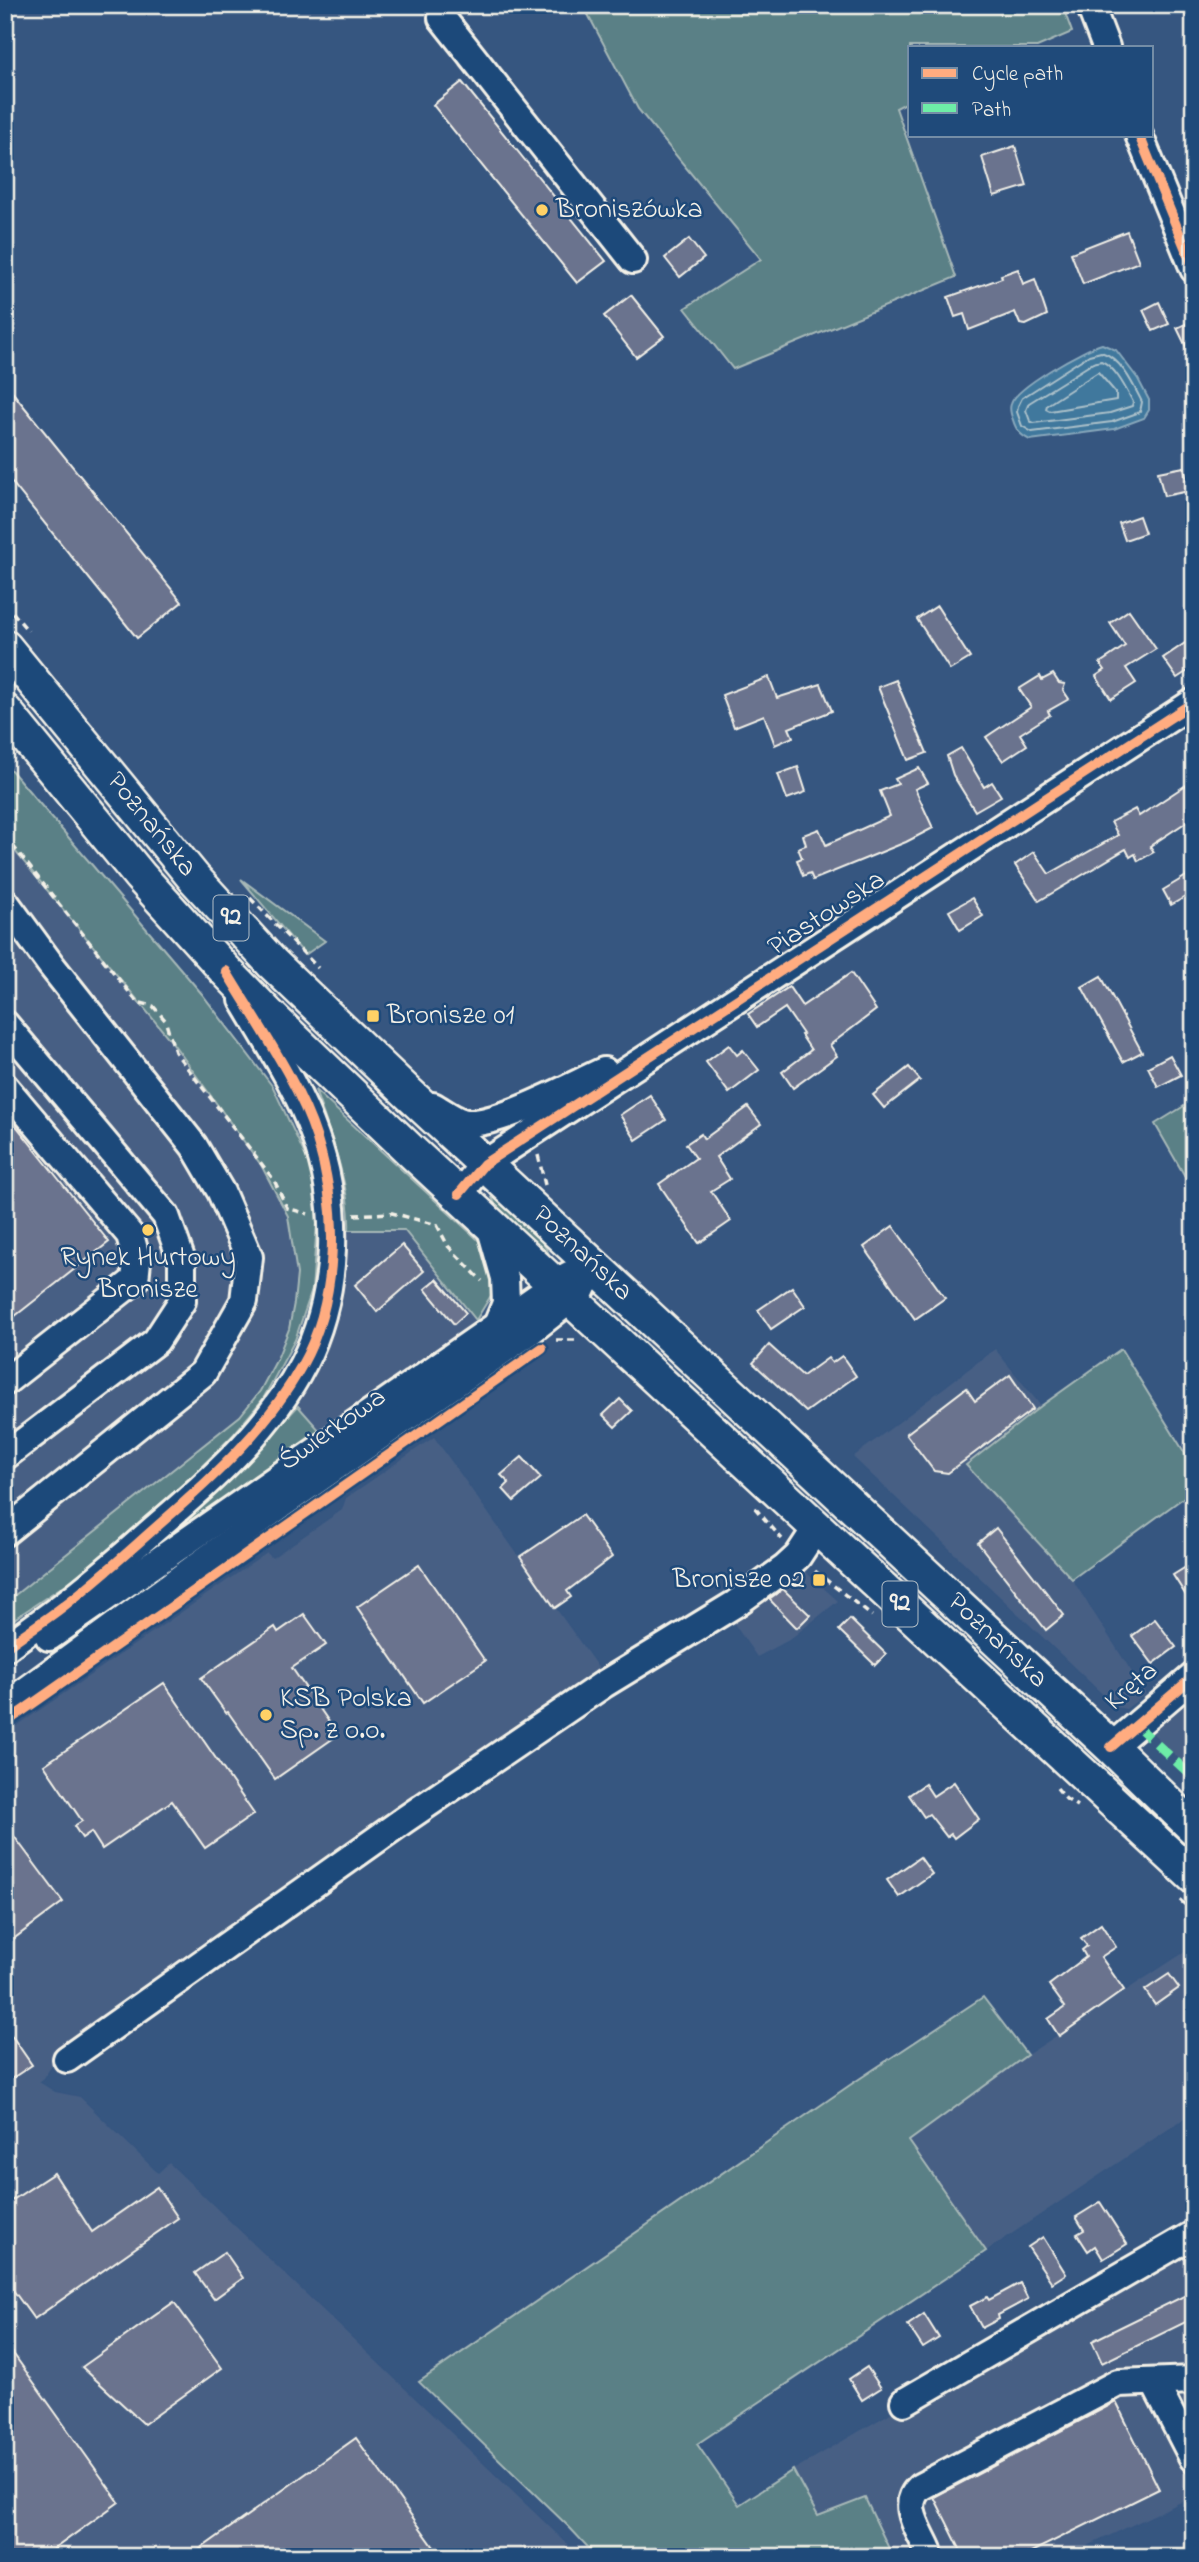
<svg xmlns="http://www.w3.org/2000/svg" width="1199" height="2562" viewBox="0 0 1199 2562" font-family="'Indie Flower',sans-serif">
<rect width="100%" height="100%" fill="#365680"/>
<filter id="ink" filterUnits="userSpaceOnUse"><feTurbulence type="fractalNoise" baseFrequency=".0143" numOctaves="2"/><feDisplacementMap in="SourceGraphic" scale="14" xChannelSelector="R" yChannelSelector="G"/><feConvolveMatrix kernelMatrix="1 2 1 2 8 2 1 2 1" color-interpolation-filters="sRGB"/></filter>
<g filter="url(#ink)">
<!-- built -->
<g fill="#465f84">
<path d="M5 839 172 1042 261 1165 288 1216 297 1274 294 1303 289 1329 277 1359 260 1391 240 1416 5 1602Z"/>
<path d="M349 1230H404L476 1320 321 1432 298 1406 340 1312Z"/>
<path d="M995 1349 1041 1406 966 1465 1072 1579 1146 1694 1126 1709 1116 1707 853 1457Z"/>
<path d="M434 1437 604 1676 80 2040 66 2042 44 2078 39 2082 55 2092 80 2097 158 2173 169 2163 581 2557H5V1734L267 1553 272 1558 342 1510 346 1498Z"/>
<path d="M799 1566 838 1601 789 1640 757 1657 728 1615Z"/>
<path d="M1194 1689V1773L1148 1729Z"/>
<path d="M1194 1946V2112L986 2251 908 2141 1027 2055Z"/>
<path d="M1194 2236V2496L1064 2557H893L865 2498 818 2516 793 2470Z"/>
</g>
<!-- green -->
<g fill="#5a8086" stroke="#a7b8b7" stroke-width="2">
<path d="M583 5H1062L1072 32 1037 47H910V101L896 108 956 277 733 369 685 308 761 259 638 109Z"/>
<path d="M5 763 202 994 273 1087 312 1170 317 1223 312 1290 295 1340 263 1399 234 1434 192 1476 81 1574 5 1625V1603L240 1416 260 1391 277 1359 289 1329 294 1303 297 1274 288 1216 261 1165 172 1042 5 839Z"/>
<path d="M241 879 325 941 305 955Z"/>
<path d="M315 1090 487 1248 498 1284 476 1320 404 1230H349C351 1187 329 1131 315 1090Z"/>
<path d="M1194 1100V1192L1155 1124Z"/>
<path d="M491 1195H494C517 1216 544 1234 554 1266L498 1211Z"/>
<path d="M1121 1349 1194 1468V1490L1072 1579 966 1465 1041 1406Z"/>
<path d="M298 1406 321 1432 109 1584 245 1463Z"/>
<path d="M983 1997 1027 2055 909 2141 986 2251 697 2444 739 2505 793 2470 818 2516 865 2498 893 2557H597L570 2528 419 2382 850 2085Z"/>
</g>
<!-- water -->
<path fill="#41789d" stroke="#89a8bb" stroke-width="2" d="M1102 344 1116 350 1138 379 1149 400V410L1144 418 1114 429 1030 440C1020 435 1016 430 1013 420 1011 415 1009 409 1011 404 1016 387 1084 349 1102 344Z"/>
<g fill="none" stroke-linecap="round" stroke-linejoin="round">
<!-- shore -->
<g stroke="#acc1ca" stroke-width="2">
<path d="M1101 352C1121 358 1133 384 1142 402L1140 412 1112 422 1032 432 1022 426 1017 412 1018 406 1022 398 1089 355Z"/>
<path d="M1101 361C1115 366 1126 389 1133 402L1132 406 1110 413 1034 423 1030 421 1026 410 1029 403 1093 363Z"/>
<path d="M1098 372 1116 393V400L1050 411 1046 409 1047 405Z"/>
</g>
</g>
<!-- building -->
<g fill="#6b738e" stroke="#f4f1e8" stroke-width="2">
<path d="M462 82 606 261 577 283 433 105Z"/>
<path d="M1015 146 1027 186 994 196 982 157Z"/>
<path d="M1127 231 1139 262 1083 284 1071 253Z"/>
<path d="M689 239 704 258 680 277 665 258Z"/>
<path d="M1018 269 1023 284 1035 279 1047 315 1026 325 1020 324 1015 312 969 330 964 314 955 317 948 297 1002 278 1001 275Z"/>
<path d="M631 295 664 336 636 357 604 316Z"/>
<path d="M1159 302 1169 324 1153 331 1143 310Z"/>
<path d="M1194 320V363L1177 328Z"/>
<path d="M5 383 182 602 137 638 5 474Z"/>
<path d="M1184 467 1189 491 1164 496 1158 472Z"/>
<path d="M1139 516 1145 533 1125 540 1119 523Z"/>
<path d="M937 606 970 658 950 670 917 619Z"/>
<path d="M1129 610 1156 649 1126 668 1136 683 1111 699 1096 676 1105 670 1100 663 1125 646 1110 623Z"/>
<path d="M1194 637V667L1177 678 1163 658Z"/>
<path d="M1053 674 1059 683 1065 684 1063 690 1069 699 1048 711 1050 715 1020 734 1027 745 1003 761 986 737 1031 707 1019 689 1040 676 1042 680Z"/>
<path d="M769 677 777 698 821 684 832 711 789 728 793 737 775 745 764 715 734 727 722 695Z"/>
<path d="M896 680 927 753 908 760 878 687Z"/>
<path d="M961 748 984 787 992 782 1001 796 975 811 953 775 947 756Z"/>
<path d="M798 767 806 792 787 799 778 774Z"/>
<path d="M919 768 928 783 915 789 933 828 906 842 813 880 810 873 803 876 797 860 802 858 798 848 806 845 803 835 819 829 826 845 890 816 880 791 898 784 895 779Z"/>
<path d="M1186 785 1194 796V817L1150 846 1154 852 1138 861 1135 854 1130 857 1126 849 1039 901 1015 865 1034 852 1049 874 1118 835 1111 822 1135 809 1139 816Z"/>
<path d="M1188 875 1194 884V892L1171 905 1163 890Z"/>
<path d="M972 898 983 916 960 930 949 911Z"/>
<path d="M851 973 876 1010 830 1045 837 1056 793 1088 782 1072 811 1050 801 1035 803 1034 785 1008 757 1027 748 1014 789 987 802 1006Z"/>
<path d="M1101 976 1142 1052 1123 1062 1082 987Z"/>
<path d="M729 1045 737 1055 743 1050 759 1070 729 1093 706 1062Z"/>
<path d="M1170 1055 1181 1075 1158 1087 1148 1067Z"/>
<path d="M909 1067 920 1080 884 1108 873 1095Z"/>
<path d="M650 1095 666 1120 636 1140 620 1115Z"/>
<path d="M748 1107 761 1124 716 1157 730 1179 711 1191 731 1221 699 1243 659 1184 696 1158 686 1144 701 1134 704 1139Z"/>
<path d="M5 1112 109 1242 5 1324Z"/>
<path d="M893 1226 945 1298 915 1319 864 1247Z"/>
<path d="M402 1245 424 1271 377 1312 355 1285Z"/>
<path d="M437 1279 466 1313 454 1324 425 1289Z"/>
<path d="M792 1287 805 1306 771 1329 758 1310Z"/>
<path d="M769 1345 803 1376 828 1358 832 1363 842 1356 856 1376 806 1412 753 1363Z"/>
<path d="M1010 1375 1033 1409 948 1473 934 1471 906 1434 966 1388 975 1401Z"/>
<path d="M620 1399 632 1411 615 1427 603 1415Z"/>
<path d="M522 1457 541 1478 514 1501 503 1489 509 1483 501 1475Z"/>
<path d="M582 1515 612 1557 567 1591 571 1597 555 1608 520 1557Z"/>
<path d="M996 1528 1064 1615 1046 1630 978 1543Z"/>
<path d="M1194 1562V1608L1173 1575Z"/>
<path d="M419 1565 485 1661 423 1703 357 1607Z"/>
<path d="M783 1589 810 1615 797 1628 769 1599Z"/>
<path d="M304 1614 326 1645 292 1668 338 1735 275 1779 228 1712 226 1713 201 1678 275 1627 278 1632Z"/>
<path d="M850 1619 886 1654 875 1665 839 1630Z"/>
<path d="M1155 1619 1176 1647 1153 1664 1132 1636Z"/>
<path d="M164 1683 254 1814 205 1848 172 1801 102 1849 91 1832 82 1838 74 1826 82 1821 44 1765Z"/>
<path d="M954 1782 979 1819 954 1838 951 1834 947 1837 929 1814 924 1817 909 1795 925 1784 933 1796Z"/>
<path d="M5 1824 63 1902 12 1940 5 1931Z"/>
<path d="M920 1857 932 1874 899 1897 887 1880Z"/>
<path d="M1101 1924 1116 1947 1101 1957 1124 1990 1059 2036 1048 2019 1065 2007 1049 1985 1086 1957 1082 1950 1087 1946 1081 1938Z"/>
<path d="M1169 1974 1179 1988 1155 2005 1145 1990Z"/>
<path d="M5 2026 32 2065 5 2083Z"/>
<path d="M54 2173 92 2232 157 2187 178 2218 34 2319 5 2279V2205Z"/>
<path d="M1100 2202 1127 2244 1103 2259 1095 2246 1088 2251 1077 2234 1084 2230 1076 2217Z"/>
<path d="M1043 2237 1066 2274 1052 2283 1028 2247Z"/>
<path d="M225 2252 243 2278 214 2299 195 2273Z"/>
<path d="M1020 2283 1028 2299 998 2315 999 2319 982 2328 970 2306 987 2297 989 2300Z"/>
<path d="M1194 2291V2318L1102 2363 1092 2341Z"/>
<path d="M174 2302 222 2368 144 2424 82 2367Z"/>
<path d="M924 2314 939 2338 923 2348 908 2325Z"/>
<path d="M5 2342 119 2502 43 2557H5Z"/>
<path d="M867 2367 881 2388 862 2400 849 2379Z"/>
<path d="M1116 2402 1159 2489 1021 2557H964L934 2497Z"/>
<path d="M356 2438 441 2557H189Z"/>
</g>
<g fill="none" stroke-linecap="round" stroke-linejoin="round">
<!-- minor casing -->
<g stroke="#f4f1e8" stroke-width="32">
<g id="minor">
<path d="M1090 5 1106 47"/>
<path d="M442 18 633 260"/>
<path d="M1139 135 1194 269"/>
<path d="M5 902 51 965 194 1146 221 1192 249 1257 244 1301 203 1373 5 1532"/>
<path d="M5 1024 166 1216 182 1261V1301L156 1341 5 1456"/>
<path d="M5 1087 130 1235 137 1261 135 1280 5 1382"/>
<path d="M433 1106C442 1111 452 1119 462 1122 491 1130 574 1084 604 1071"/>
<path d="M459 1194 484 1164 1194 702"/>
<path d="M489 1222 505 1278 506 1303 497 1325"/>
<path d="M49 1637 569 1275"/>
<path d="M5 1648C25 1633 46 1619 65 1604 101 1577 133 1547 167 1518 218 1474 272 1425 303 1364 338 1296 341 1207 315 1136 298 1088 269 1044 243 1000"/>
<path d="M5 1706 278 1507 529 1332 581 1291 593 1265"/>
<path d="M1111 1747 1194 1676"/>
<path d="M67 2059 404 1820 604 1684 735 1604 785 1568 798 1556 817 1527"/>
<path d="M1154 2382 1193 2458"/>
<path d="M904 2402 1194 2234"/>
<path d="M928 2550C919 2529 900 2505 920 2487L1118 2383 1194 2380"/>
</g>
</g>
<!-- major casing -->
<g stroke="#f4f1e8" stroke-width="38">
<g id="major">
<path d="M5 647 194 878 272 963 407 1092 1111 1747 1194 1828"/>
<path d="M5 711 140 876 226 971 269 1015 412 1152 1194 1877"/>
</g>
</g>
<!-- path -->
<g stroke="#f4f1e8" stroke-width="3.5" stroke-dasharray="7 5" stroke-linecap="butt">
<path d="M5 603 28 631"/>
<path d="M5 836 137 1002 153 1006 165 1020 175 1052 274 1180 287 1208 308 1214"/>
<path d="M250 898 318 968"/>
<path d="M538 1155 545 1185"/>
<path d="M354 1215 392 1213 437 1225 448 1246 482 1281"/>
<path d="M556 1340H576"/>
<path d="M755 1508 782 1539"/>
<path d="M815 1571 872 1616"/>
<path d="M1057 1788 1066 1799 1077 1806"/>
<path d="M1180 1900 1194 1913"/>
</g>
<!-- minor -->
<use href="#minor" stroke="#1f4a7a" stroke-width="26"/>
<!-- major -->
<use href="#major" stroke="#1f4a7a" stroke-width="33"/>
<!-- quiet -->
<path stroke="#6deda7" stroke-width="9" stroke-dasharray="18 9" stroke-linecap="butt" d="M1136 1725 1194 1778"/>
<!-- cycleway casing -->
<g stroke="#1f4a7a" stroke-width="15">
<g id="cycleway">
<path d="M1139 135 1194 269"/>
<path d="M459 1194 484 1164 1194 702"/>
<path d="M5 1648C25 1633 46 1620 65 1605 99 1579 130 1550 162 1522 215 1476 268 1427 302 1365 339 1299 339 1210 317 1139 299 1082 257 1023 226 971"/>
<path d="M5 1723 542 1348"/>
<path d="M1111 1747 1194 1676"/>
</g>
</g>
<!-- cycleway -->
<use href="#cycleway" stroke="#ffac80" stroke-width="10"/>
</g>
</g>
<!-- markers -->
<g fill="#ffd166" stroke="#1f4a7a" stroke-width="2.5">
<circle cx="542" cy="210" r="7"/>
<rect x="366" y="1009" width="14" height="14" rx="3.5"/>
<circle cx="148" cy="1230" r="7"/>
<rect x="812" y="1573" width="14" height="14" rx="3.5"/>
<circle cx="266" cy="1715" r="7"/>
</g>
<g text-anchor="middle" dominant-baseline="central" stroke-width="5" stroke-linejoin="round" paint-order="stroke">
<!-- shield labels -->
<g fill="#1f4a7a" stroke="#b4bfc7" stroke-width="2">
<rect x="213.5" y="895.5" width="35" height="45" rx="5"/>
<rect x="882.5" y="1581.5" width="35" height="45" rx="5"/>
</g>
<g font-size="26" font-weight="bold" fill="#f4f1e8">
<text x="231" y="918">92</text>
<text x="900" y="1604">92</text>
</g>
<!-- poi labels -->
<g font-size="28" fill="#f4f1e8" stroke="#1f4a7a" text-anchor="start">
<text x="556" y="210">Broniszówka</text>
<text x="387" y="1016">Bronisze 01</text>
<text x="148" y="1258" text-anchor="middle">Rynek Hurtowy<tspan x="148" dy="32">Bronisze</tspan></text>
<text x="805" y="1580" text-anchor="end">Bronisze 02</text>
<text x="280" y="1699">KSB Polska<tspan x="280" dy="32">Sp. z o.o.</tspan></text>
</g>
<!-- street labels -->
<g font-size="28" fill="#f4f1e8" stroke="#1f4a7a">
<text transform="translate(151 825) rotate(51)">Poznańska</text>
<text transform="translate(827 914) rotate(-33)">Piastowska</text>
<text transform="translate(582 1254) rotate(43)">Poznańska</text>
<text transform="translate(333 1430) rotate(-35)">Świerkowa</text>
<text transform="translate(997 1641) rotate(43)">Poznańska</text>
<text transform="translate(1132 1687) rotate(-41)">Kręta</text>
</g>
</g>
<!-- margin -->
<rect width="1199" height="2562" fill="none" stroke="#1f4a7a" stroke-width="28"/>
<rect x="14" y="14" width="1171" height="2534" fill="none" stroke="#f4f1e8" stroke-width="2.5" filter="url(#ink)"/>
<!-- legend -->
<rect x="908" y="46" width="245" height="91" fill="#1f4a7a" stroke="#748da6" stroke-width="2"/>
<rect x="922" y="68" width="35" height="10" fill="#ffac80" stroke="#748da6" stroke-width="2"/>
<text x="972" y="80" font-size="21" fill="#f4f1e8">Cycle path</text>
<rect x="922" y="103" width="35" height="10" fill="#6deda7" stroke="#748da6" stroke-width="2"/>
<text x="972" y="116" font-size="21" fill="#f4f1e8">Path</text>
</svg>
